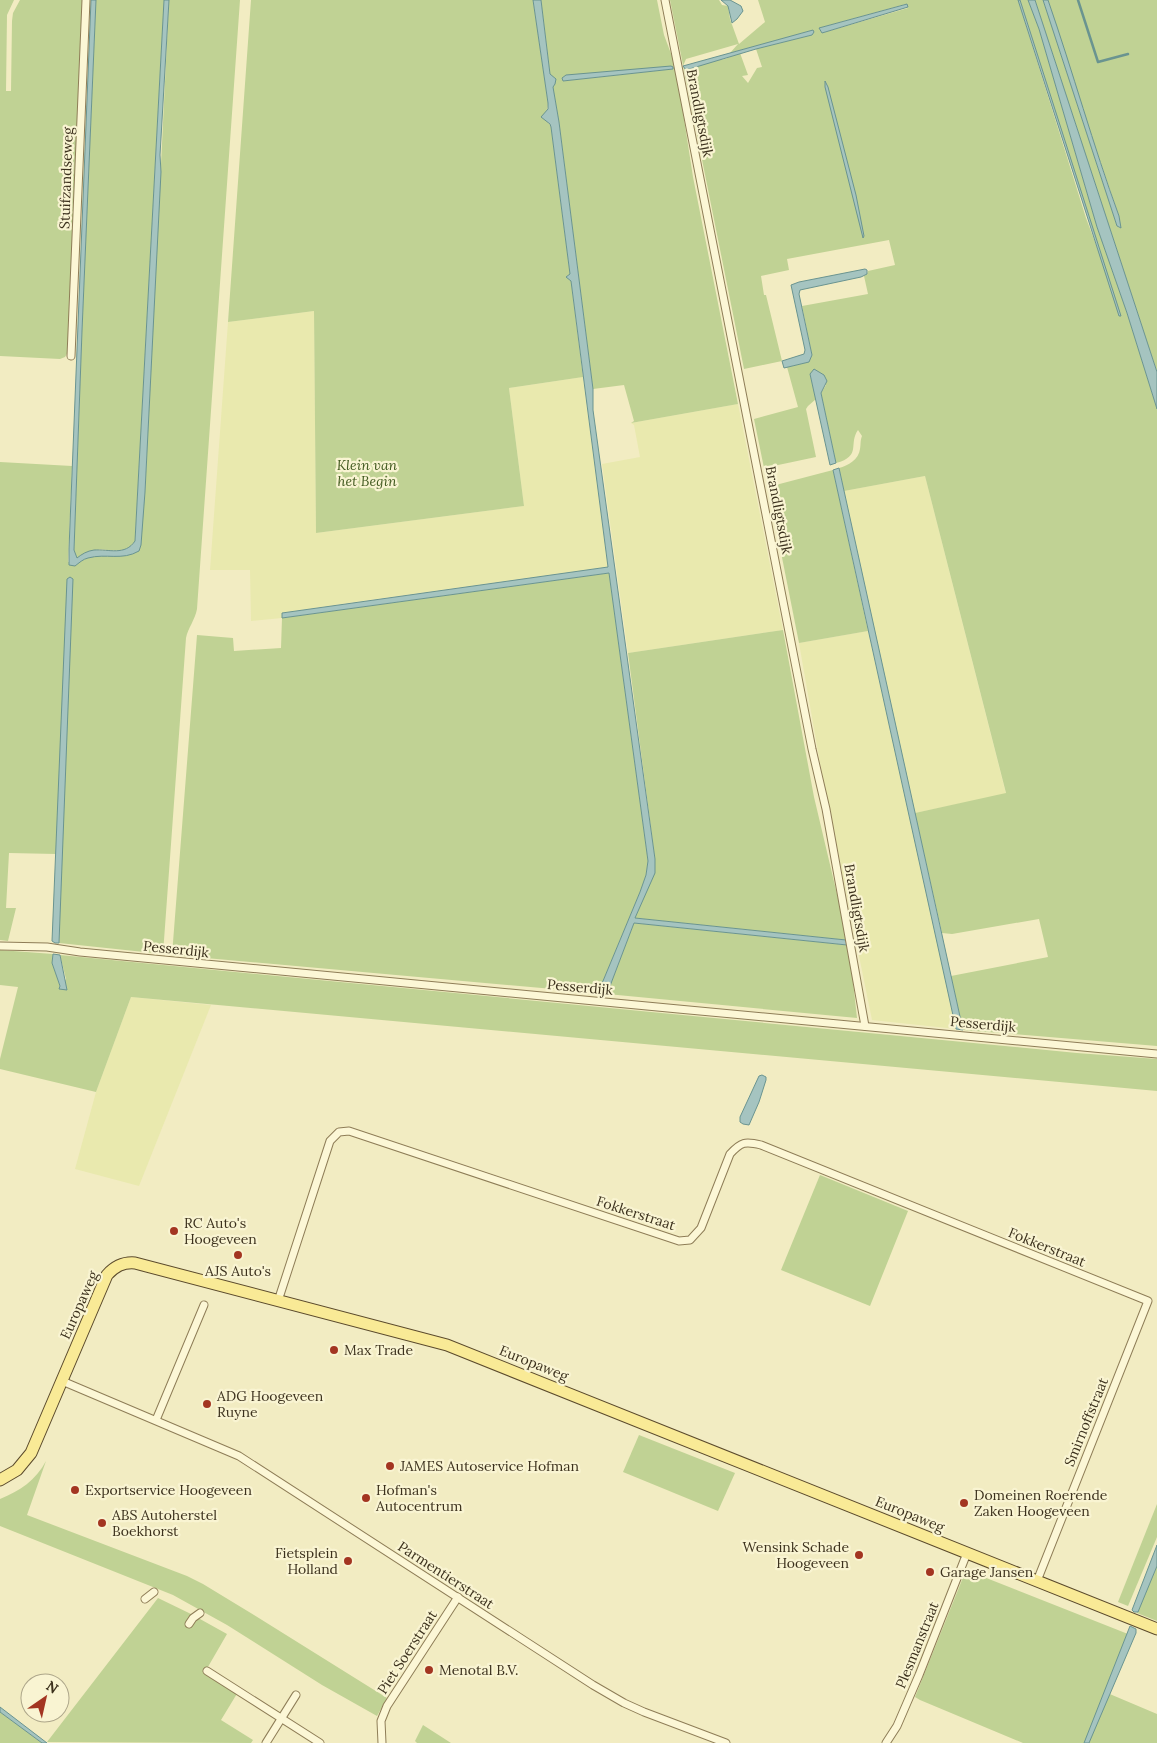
<svg xmlns="http://www.w3.org/2000/svg" width="1157" height="1743" viewBox="0 0 1157 1743" font-family="Lora,serif">
<rect width="100%" height="100%" fill="#f2ecc2"/>
<!-- farmland -->
<g fill="#e9e9ae">
<path d="M314 311 316 533 524 506 509 388 583 377 608 567 348 603 282 613V618L251 621 250 570H210L228 322Z"/>
<path d="M738 404 783 630 628 653 602 464 640 457 634 425 631 423Z"/>
<path d="M925 476 1006 794 915 813 844 491Z"/>
<path d="M868 631 956 1024V1029L872 1020 820 763 799 643Z"/>
<path d="M131 997 211 1005 139 1186 75 1169 96 1092Z"/>
</g>
<!-- green -->
<g fill="#c0d294" fill-rule="evenodd">
<path d="M0 0H14L7 15 6 91H11L12 21 13 13 20 0H82L68 352 65 357 60 359 0 356Z"/>
<path d="M96 0H164L135 541C125 558 109 547 95 550 88 552 82 556 76 559L74 550 82 331Z"/>
<path d="M169 0H240L197 609C195 620 188 628 186 638L163 954 59 943 68 577 56 854 9 853 6 908H16L8 941 0 940V462L72 466 68 562 88 557 139 551 145 492Z"/>
<path d="M251 0H533L548 103C548 109 544 115 547 121 548 123 550 124 551 127L570 274 567 277 571 281 583 377 509 388 524 506 316 533 314 311 228 322Z"/>
<path d="M541 0H657L664 35 676 67 693 177 738 404 631 423 634 421 624 385 593 389 559 122 551 77 550 74ZM666 67 673 69 563 81 562 78Z"/>
<path d="M670 0H719L722 5 728 6 730 19 739 44 765 22 758 0H1018L1086 218 1104 266 1020 0H1028L1039 29 1097 227 1127 313 1157 409V1046L963 1030 951 976 1048 957 1039 919 952 934 942 933 915 813 1006 793 925 476 844 491 839 468C848 466 859 459 860 449 861 444 860 441 862 436L858 430C848 444 862 456 836 463L821 393 826 385 810 374 816 399 808 406 806 409 816 457 764 468 754 419 798 407 787 367 809 362 812 355 802 306 868 294 864 276 867 274 868 271 895 265 889 240 787 259 789 270 761 276 764 295H766L782 361 744 369ZM906 4 908 8 822 33 819 28ZM813 30 812 35 756 49 762 67 757 68 748 83 742 76 748 75 740 53 725 59 683 66 686 59 738 44 730 53Z"/>
<path d="M1035 0H1043L1117 226 1120 228 1119 216 1087 123 1048 0H1157V372Z"/>
<path d="M833 470 868 631 799 643 768 487Z"/>
<path d="M609 573 648 861 646 875 640 892 598 993 172 955 197 635 233 638 234 651 281 648 282 618Z"/>
<path d="M783 630 814 797 849 945 857 1018 607 994 634 923 847 945 846 940 635 918 655 859 628 653Z"/>
<path d="M0 950 53 954 52 963 60 986 59 989 66 979 60 955 1077 1053 1157 1059V1091L131 997 96 1092 0 1069V1059L18 987 0 985Z"/>
<path d="M820 1175 908 1211 870 1306 781 1270Z"/>
<path d="M639 1435 735 1473 718 1511 623 1472Z"/>
<path d="M46 1461 27 1515 187 1576 203 1584 254 1615 387 1698 377 1716 322 1685 227 1625 173 1595 0 1526V1499C20 1491 36 1480 46 1461Z"/>
<path d="M1157 1504V1537L1128 1606 1118 1602Z"/>
<path d="M1157 1566V1621L1137 1613Z"/>
<path d="M966 1570 1128 1634 1105 1692 1157 1714V1743H1023L920 1700 915 1697Z"/>
<path d="M158 1598 191 1614 227 1634 205 1672 238 1692 221 1720 253 1740 251 1743 47 1742Z"/>
<path d="M0 1712 42 1743H0Z"/>
<path d="M423 1725 451 1743H417L415 1741Z"/>
</g>
<!-- water -->
<g fill="#a5c4c0" stroke="#6a9490">
<path d="M91 0H96L82 331 74 550 77 558C82 554 87 551 94 550 109 549 125 556 135 541L164 0H169L160 155 161 172 145 492 141 545 139 551C122 561 106 553 88 558 83 559 79 563 75 566L69 565V549Z"/>
<path d="M533 0H541L550 74 556 79 555 84 553 87 559 122 593 389V410L655 859V873L635 918 846 940 847 945 634 923 607 994 598 993 640 892 646 875 648 861 609 573 282 618V613L608 567 571 281 566 277 570 274 551 127 550 124 541 117 548 109V103Z"/>
<path d="M721 0H730L741 6 743 11 737 19 732 23 728 6Z"/>
<path d="M1018 0H1020L1121 316H1119Z"/>
<path d="M1028 0H1035L1157 372V409L1127 313 1097 227 1039 29Z"/>
<path d="M1043 0H1048C1073 72 1093 145 1119 216L1121 228 1117 226Z"/>
<path d="M907 4 908 7 822 33 819 28Z"/>
<path d="M813 30 814 32 812 35 756 49 686 70 683 66Z"/>
<path d="M671 66 673 67V69L563 81 562 78 566 75Z"/>
<path d="M825 81 828 87 856 195 864 236 863 238 825 87Z"/>
<path d="M865 269 867 270V274L861 277 800 290 799 294 812 355 809 362 784 368 782 361 804 354 805 350 791 285 799 282Z"/>
<path d="M814 369 824 375 827 381 821 393 836 463 830 465 810 374Z"/>
<path d="M839 468 963 1030 956 1029 833 470Z"/>
<path d="M70 577 73 579 59 943H55L52 941 67 579Z"/>
<path d="M53 954 60 955 67 990 59 989 60 986 52 963Z"/>
<path d="M762 1075 766 1077V1080L759 1102 749 1125 743 1124 740 1122V1117L759 1076Z"/>
<path d="M1157 1545V1566L1138 1612H1134L1132 1610Z"/>
<path d="M1130 1626 1136 1629V1633L1089 1743H1084Z"/>
<path d="M0 1707 47 1743H42L0 1712Z"/>
</g>
<g fill="none" stroke-linecap="round" stroke-linejoin="round">
<!-- stream -->
<path stroke="#6a9490" stroke-width="2.5" d="M1078 0 1098 62 1128 54"/>
<!-- minor casing -->
<g stroke="#8e7d57" stroke-width="9">
<g id="minor">
<path d="M665 0 812 749 826 809 865 1026"/>
<path d="M71 356 86 0"/>
<path d="M0 946 47 947 80 952C439 988 798 1019 1157 1054"/>
<path d="M278 1301 330 1141 339 1132 349 1131 679 1241 690 1240 701 1228 730 1154C741 1142 745 1141 761 1145L1148 1301 1037 1581"/>
<path d="M62 1381 239 1456 593 1685 624 1703 644 1712 726 1743"/>
<path d="M156 1420 204 1305"/>
<path d="M145 1599 154 1592"/>
<path d="M189 1624 193 1618 200 1613"/>
<path d="M207 1671 320 1743"/>
<path d="M266 1743 296 1695"/>
<path d="M382 1743 381 1721 387 1706 458 1597"/>
<path d="M886 1743 897 1726 919 1675 967 1553"/>
</g>
</g>
<!-- primary casing -->
<g stroke="#5b4a2c" stroke-width="13">
<path id="primary" d="M0 1480 17 1470 31 1453 107 1275C115 1266 123 1262 135 1263L447 1345 1157 1629"/>
</g>
<!-- minor -->
<use href="#minor" stroke="#fcf7d6" stroke-width="7"/>
<!-- primary -->
<use href="#primary" stroke="#f9ea96" stroke-width="11"/>
</g>
<!-- markers -->
<g fill="#a33521" stroke="#f9f4d2" stroke-width="2">
<circle cx="174" cy="1231" r="5"/>
<circle cx="238" cy="1255" r="5"/>
<circle cx="334" cy="1350" r="5"/>
<circle cx="207" cy="1404" r="5"/>
<circle cx="390" cy="1466" r="5"/>
<circle cx="75" cy="1490" r="5"/>
<circle cx="366" cy="1498" r="5"/>
<circle cx="964" cy="1503" r="5"/>
<circle cx="102" cy="1523" r="5"/>
<circle cx="859" cy="1555" r="5"/>
<circle cx="348" cy="1561" r="5"/>
<circle cx="930" cy="1572" r="5"/>
<circle cx="429" cy="1670" r="5"/>
</g>
<g text-anchor="middle" dominant-baseline="central" stroke-width="4.5" stroke-linejoin="round" paint-order="stroke">
<!-- street labels -->
<g font-size="14" fill="#3c311d" stroke="#f9f4d2">
<text transform="translate(700 113) rotate(79)">Brandligtsdijk</text>
<text transform="translate(66 178) rotate(-88)">Stuifzandseweg</text>
<text transform="translate(779 510) rotate(79)">Brandligtsdijk</text>
<text transform="translate(857 908) rotate(80)">Brandligtsdijk</text>
<text transform="translate(176 949) rotate(6)">Pesserdijk</text>
<text transform="translate(580 987) rotate(5)">Pesserdijk</text>
<text transform="translate(983 1024) rotate(5)">Pesserdijk</text>
<text transform="translate(636 1213) rotate(18)">Fokkerstraat</text>
<text transform="translate(1047 1247) rotate(22)">Fokkerstraat</text>
<text transform="translate(79 1305) rotate(-66)">Europaweg</text>
<text transform="translate(534 1363) rotate(22)">Europaweg</text>
<text transform="translate(1086 1422) rotate(-68)">Smirnoffstraat</text>
<text transform="translate(910 1514) rotate(22)">Europaweg</text>
<text transform="translate(446 1575) rotate(33)">Parmentierstraat</text>
<text transform="translate(917 1645) rotate(-68)">Plesmanstraat</text>
<text transform="translate(407 1652) rotate(-57)">Piet Soerstraat</text>
</g>
<!-- park labels -->
<g font-size="14" font-style="italic" fill="#435b21" stroke="#f9f4d2">
<text x="367" y="465">Klein van<tspan x="367" dy="16">het Begin</tspan></text>
</g>
<!-- poi labels -->
<g font-size="14" fill="#3c311d" stroke="#f9f4d2" text-anchor="start">
<text x="184" y="1223">RC Auto's<tspan x="184" dy="16">Hoogeveen</tspan></text>
<text x="238" y="1271" text-anchor="middle">AJS Auto's</text>
<text x="344" y="1350">Max Trade</text>
<text x="217" y="1396">ADG Hoogeveen<tspan x="217" dy="16">Ruyne</tspan></text>
<text x="400" y="1466">JAMES Autoservice Hofman</text>
<text x="85" y="1490">Exportservice Hoogeveen</text>
<text x="376" y="1490">Hofman's<tspan x="376" dy="16">Autocentrum</tspan></text>
<text x="974" y="1495">Domeinen Roerende<tspan x="974" dy="16">Zaken Hoogeveen</tspan></text>
<text x="112" y="1515">ABS Autoherstel<tspan x="112" dy="16">Boekhorst</tspan></text>
<text x="849" y="1547" text-anchor="end">Wensink Schade<tspan x="849" dy="16">Hoogeveen</tspan></text>
<text x="338" y="1553" text-anchor="end">Fietsplein<tspan x="338" dy="16">Holland</tspan></text>
<text x="940" y="1572">Garage Jansen</text>
<text x="439" y="1670">Menotal B.V.</text>
</g>
</g>
<!-- north arrow -->
<g transform="translate(45 1698) rotate(34)"><circle r="24" fill="#f9f4d2" stroke="#ada68a"/>
<path d="M0-4L9 19L0 12L-9 19Z" fill="#a33521"/>
<text y="-8" font-size="14" font-weight="bold" text-anchor="middle" fill="#3c311d">N</text>
</g>
</svg>
